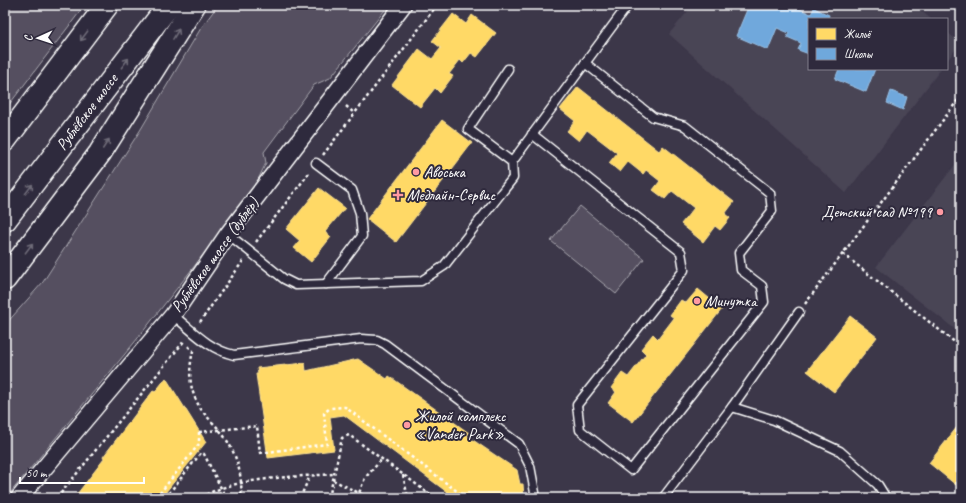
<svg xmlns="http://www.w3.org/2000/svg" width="966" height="503" viewBox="0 0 966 503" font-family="Caveat,sans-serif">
<rect width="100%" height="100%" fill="#3c3749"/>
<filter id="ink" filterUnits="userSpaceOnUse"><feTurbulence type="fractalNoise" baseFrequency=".025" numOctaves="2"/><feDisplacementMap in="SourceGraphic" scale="8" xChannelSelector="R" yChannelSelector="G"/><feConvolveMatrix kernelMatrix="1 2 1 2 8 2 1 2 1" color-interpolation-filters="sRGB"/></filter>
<g filter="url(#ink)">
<!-- built -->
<g fill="#494455">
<path d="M693 5H914L931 19H809V69H941L846 193 669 34Z"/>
<path d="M947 32 960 43 947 61Z"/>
<path d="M961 157V334L876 267Z"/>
</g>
<!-- green -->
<g fill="#555060" stroke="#aaa8b0">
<path d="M5 5H85L5 110Z"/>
<path d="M218 5H389L330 78 314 85 264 152 266 163 251 194 134 343 6 498 5 325 43 282 141 129 201 28Z"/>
<path d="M580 206 644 259 616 294 551 241Z"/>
<path d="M219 491 222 498H204Z"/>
</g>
<!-- homes -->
<g fill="#ffd966" stroke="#ffe494">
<path d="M453 14 466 24 472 15 496 33 477 57 471 53 463 63 460 60 449 74 453 76 440 93 435 88 420 107 392 85 419 49 432 59 441 48 432 41Z"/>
<path d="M578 87 659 151 663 146 734 202 725 214 730 218 720 230 715 226 703 242 681 224 694 208 672 191 665 199 653 190 660 181 646 170 643 174 628 162 620 172 609 163 617 153 587 130 579 141 567 131 575 121 560 109Z"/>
<path d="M442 120 472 143 396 242 367 219Z"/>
<path d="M319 188 345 208 325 232 331 237 311 262 294 248 300 241 286 229Z"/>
<path d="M698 289 722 309 633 422 608 403 616 392 611 388 622 373 628 377 646 354 641 349 653 334 658 339 674 318 670 315 681 300 686 303Z"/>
<path d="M850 316 877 337 834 392 807 371Z"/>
<path d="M358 359 387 379 389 376 469 433 467 436 517 470 520 484H523L524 498H455L344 415 330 417 334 450 268 458 256 374H258L257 368 305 363 306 371Z"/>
<path d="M166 378 206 442 161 498H74L104 459 103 457 153 391 155 392Z"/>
<path d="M961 422V478L956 485 929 463Z"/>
</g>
<!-- schools -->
<g fill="#6fa8dc" stroke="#9ac2e6">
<path d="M749 5H784L794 10 795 7 811 14 814 8 829 15 828 19H809V54L798 50 801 43 787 37 789 33 777 28 768 50 736 36Z"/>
<path d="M839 69H875L866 92 835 79Z"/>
<path d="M891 91 907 97 903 110 887 103Z"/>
<path d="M961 271V281L956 277Z"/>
</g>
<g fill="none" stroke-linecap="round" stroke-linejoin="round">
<!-- service casing -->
<g stroke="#fff" stroke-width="11">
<g id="service">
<path d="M532 134 681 252 684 270 577 405 580 430 631 470 764 302 762 286 741 270 739 253 772 211 770 193 685 126 653 117 585 63"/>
<path d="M512 162 628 5"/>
<path d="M316 163 352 190 360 213 362 236 326 284"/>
<path d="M228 234 284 279 296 285 421 281 444 266 513 178 512 162 468 129 508 69"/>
<path d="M173 315C193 331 208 349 234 355L361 339 377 340 385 344 519 444 530 466 536 498"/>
<path d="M732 407 774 420 840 451 878 485 886 498"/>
<path d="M663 498 732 407 799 312"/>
</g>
</g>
<!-- minor casing -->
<g stroke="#fff" stroke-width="19">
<path id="minor" d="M19 498 173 315 228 234 403 5"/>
</g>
<!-- secondary casing -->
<g stroke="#fff" stroke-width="25">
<path id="secondary" d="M5 279 100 153 194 5"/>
</g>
<!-- primary casing -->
<g stroke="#fff" stroke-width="25">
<g id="primary">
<path d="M5 140 107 5"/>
<path d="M5 220 169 5"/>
</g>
</g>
<!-- path -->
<g stroke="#fff" stroke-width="2.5" stroke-dasharray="3 3" stroke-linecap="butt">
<path d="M953 5 961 12"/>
<path d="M346 106 354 113"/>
<path d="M323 155 437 5"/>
<path d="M256 242 309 173"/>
<path d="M843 254 961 347"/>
<path d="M805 304 961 96"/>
<path d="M200 322 243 261"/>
<path d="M188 346 193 351C188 372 189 391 201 409 207 418 215 424 221 432 236 451 243 474 241 498"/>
<path d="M260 453 327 444 324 413 330 408 345 407 466 498"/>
<path d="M403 475 408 498"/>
<path d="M333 480 369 498"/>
<path d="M57 498 185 340"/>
<path d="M156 498 199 444V432"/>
<path d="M165 498 201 453 204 454 226 498"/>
<path d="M201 498C231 477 297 477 334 474"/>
<path d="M300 498 310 476"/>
<path d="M329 498 342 438 349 435 435 498"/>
<path d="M357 498 365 478 382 459"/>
</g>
<!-- service -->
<use href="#service" stroke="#2f2a3d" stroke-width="8"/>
<!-- minor -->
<use href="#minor" stroke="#2f2a3d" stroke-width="16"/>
<!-- secondary -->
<use href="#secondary" stroke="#2f2a3d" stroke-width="22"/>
<!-- primary -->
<use href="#primary" stroke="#2f2a3d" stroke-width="22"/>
<!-- path-bridge -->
<path stroke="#fff" stroke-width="2.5" stroke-dasharray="3 3" stroke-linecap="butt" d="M199 432 257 426 260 453"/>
</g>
<!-- one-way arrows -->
<defs><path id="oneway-shaft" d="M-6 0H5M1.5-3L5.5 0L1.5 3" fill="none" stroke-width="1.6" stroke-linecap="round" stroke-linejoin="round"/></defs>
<g stroke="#6d6a77">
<use href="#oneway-shaft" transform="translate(176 34) rotate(-59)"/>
<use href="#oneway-shaft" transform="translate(84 36) rotate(127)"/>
<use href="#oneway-shaft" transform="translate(125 63) rotate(-53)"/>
<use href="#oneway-shaft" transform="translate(106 144) rotate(-57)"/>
<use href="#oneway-shaft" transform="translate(29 189) rotate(-53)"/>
<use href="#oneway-shaft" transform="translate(29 248) rotate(-53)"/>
</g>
</g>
<!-- markers -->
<g fill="#ff9aa2" stroke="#2f2a3d" stroke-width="1.5">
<circle cx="416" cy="172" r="4"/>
<path d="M396 189h4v4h4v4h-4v4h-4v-4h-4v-4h4z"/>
<circle cx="940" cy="212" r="4"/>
<circle cx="697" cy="301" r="4"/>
<circle cx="407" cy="425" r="4"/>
</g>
<g text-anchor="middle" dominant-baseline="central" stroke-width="4" stroke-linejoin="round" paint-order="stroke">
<!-- street labels -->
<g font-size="16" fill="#fff" stroke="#2f2a3d">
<text transform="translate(87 112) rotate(-53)">Рублёвское шоссе</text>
<text transform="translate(215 255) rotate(-54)">Рублёвское шоссе (дублёр)</text>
</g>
<!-- poi labels -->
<g font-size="16" fill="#fff" stroke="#2f2a3d" text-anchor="start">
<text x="424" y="172">Авоська</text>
<text x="407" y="195">Медлайн-Сервис</text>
<text x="932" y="212" text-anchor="end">Детский сад №199</text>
<text x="705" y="301">Минутка</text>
<text x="415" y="416">Жилой комплекс<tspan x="415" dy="18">«Vander Park»</tspan></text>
</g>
</g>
<!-- margin -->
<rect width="966" height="503" fill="none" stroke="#2f2a3d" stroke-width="20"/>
<rect x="10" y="10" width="946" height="483" fill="none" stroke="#fff" stroke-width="1.5" filter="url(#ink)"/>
<!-- legend -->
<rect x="808" y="18" width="140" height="52" fill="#2f2a3d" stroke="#827f8b"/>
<rect x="816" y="28" width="20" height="12" fill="#ffd966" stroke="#827f8b"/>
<text x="844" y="38" font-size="12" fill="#ffffff">Жильё</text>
<rect x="816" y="48" width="20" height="12" fill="#6fa8dc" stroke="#827f8b"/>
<text x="844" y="58" font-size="12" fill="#ffffff">Школы</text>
<!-- north arrow -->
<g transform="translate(38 38) rotate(267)" stroke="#2f2a3d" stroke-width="3" paint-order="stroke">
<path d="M0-3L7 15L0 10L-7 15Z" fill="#ffffff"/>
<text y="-6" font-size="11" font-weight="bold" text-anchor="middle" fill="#ffffff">С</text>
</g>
<!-- scale -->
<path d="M20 477v6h124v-6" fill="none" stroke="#ffffff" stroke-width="2"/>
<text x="26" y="477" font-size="12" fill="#ffffff" stroke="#2f2a3d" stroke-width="3" paint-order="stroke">50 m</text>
</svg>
